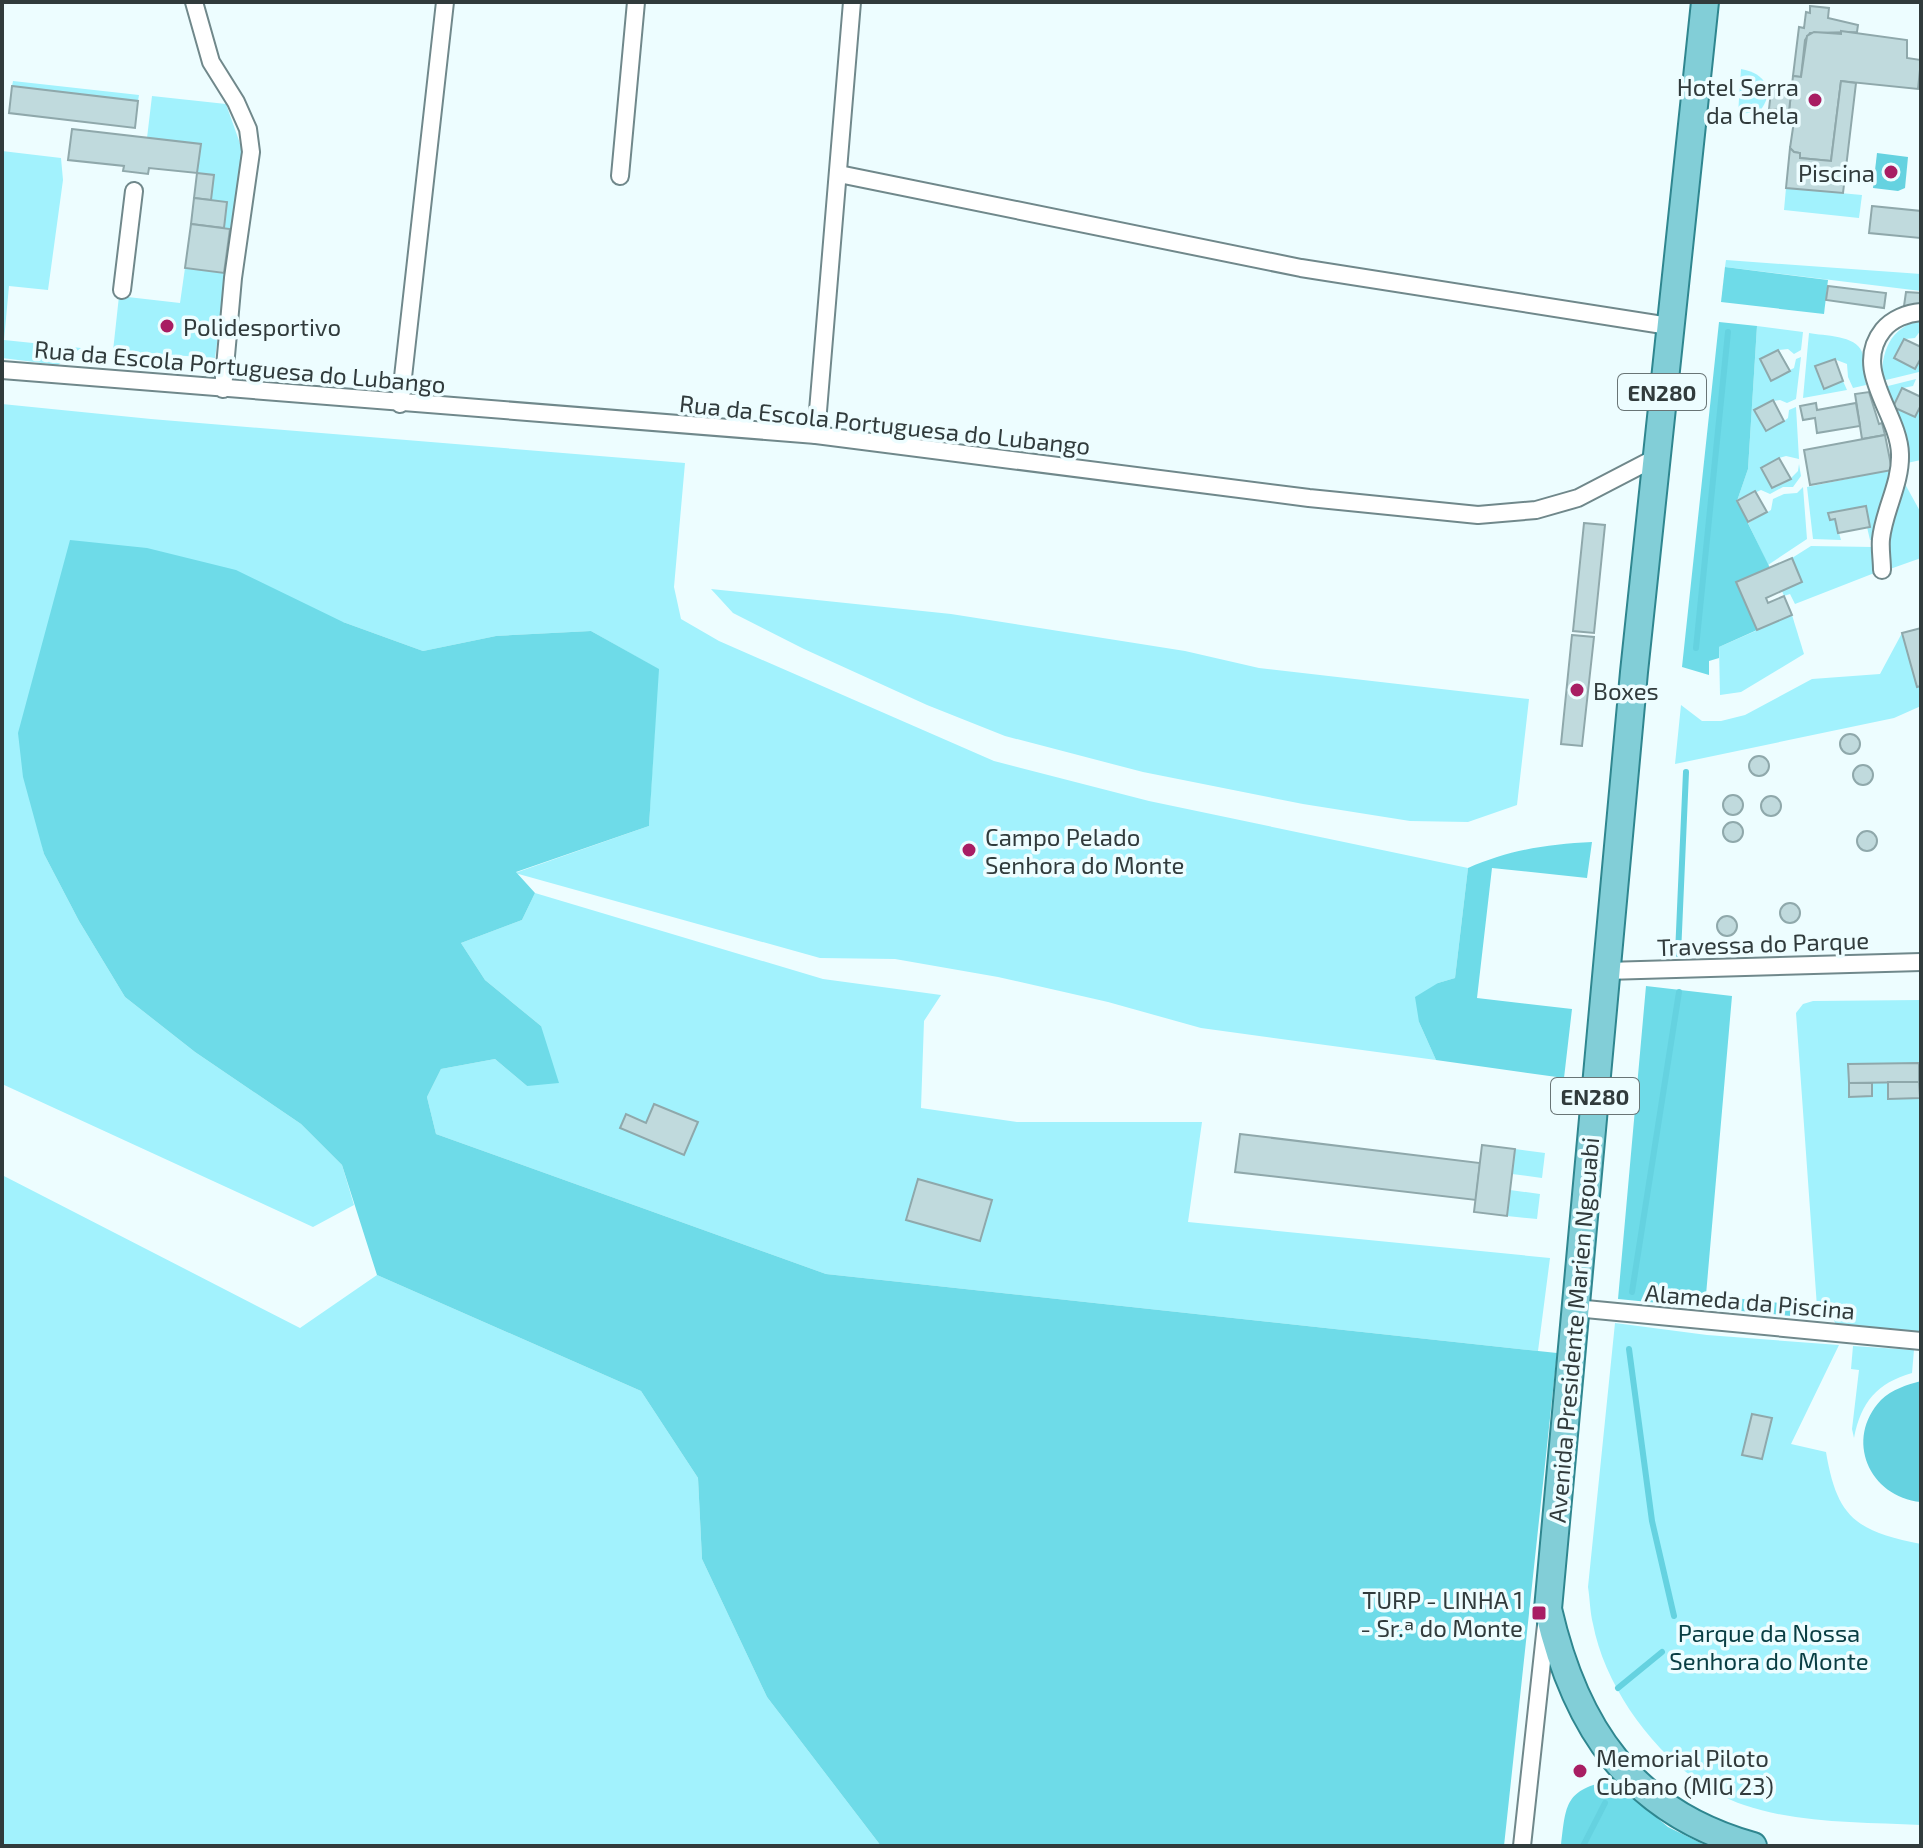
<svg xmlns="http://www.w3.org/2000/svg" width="1923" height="1848" viewBox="0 0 1923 1848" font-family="'Exo 2',sans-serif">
<rect width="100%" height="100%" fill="#edfdff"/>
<!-- green -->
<g fill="#a2f2fd">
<path d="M1741 69C1766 73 1776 92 1759 112L1738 114Z"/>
<path d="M13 81 139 95 138 101 12 86Z"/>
<path d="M152 96 226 104 243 152 215 358 113 351 119 296 180 303 185 268 224 273 230 229 224 228 227 203 211 200 214 175 197 173 201 144 147 138Z"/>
<path d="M2 151 61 158 63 180 48 290 9 286 4 340 81 348 58 365 2 358Z"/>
<path d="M1786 188 1862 195 1859 218 1784 210Z"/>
<path d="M1726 260 1921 274V291L1725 267Z"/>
<path d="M1921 320V330L1915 338 1905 339 1921 347 1919 372 1882 381C1881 352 1890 327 1921 320Z"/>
<path d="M1757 326 1803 332 1801 350 1794 354 1788 349 1779 350 1790 370 1794 368 1796 359 1801 357 1796 399 1787 403 1780 400 1773 401 1784 421 1788 418 1789 410 1796 407 1799 459 1786 456 1779 458 1791 478 1798 471 1799 464 1801 476 1793 487H1783L1770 494 1761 490 1737 501 1748 469Z"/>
<path d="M1809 333C1824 336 1856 335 1862 352 1866 362 1865 375 1866 385L1853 388 1848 377 1847 364 1834 359 1815 367 1823 388 1843 381 1847 390 1803 398Z"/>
<path d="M1916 379 1913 386 1903 388 1921 397V460L1907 463 1884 387Z"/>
<path d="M2 404 151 419 685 463 674 587 681 619 719 641 994 761 1149 801 1468 868 1455 978 1438 983 1419 1022 1436 1060 1201 1028 1108 1002 998 977 895 959 820 958 515 873 649 826 658 669 591 631 496 636 423 651 343 622 26 709 19 733 44 854 79 921 125 997 195 1052 301 1124 342 1165 354 1205 313 1227 2 1084Z"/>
<path d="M1892 470 1872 540H1870L1867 527 1870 526 1865 506 1828 513 1830 520 1835 519 1841 540 1813 539 1807 487Z"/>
<path d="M1905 484 1921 513V558L1890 569C1887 536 1895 515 1905 484Z"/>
<path d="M1803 487 1807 539 1768 565 1748 523 1771 510 1773 499 1784 494 1797 493Z"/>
<path d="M1811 546 1873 547 1877 572 1795 604 1790 594 1784 596 1782 591 1792 558Z"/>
<path d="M711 589 951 614 1185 651 1259 668 1529 699 1517 805 1468 822 1410 821 1303 804 1143 772 1005 736 927 705 804 649 733 613Z"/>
<path d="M1792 615 1804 654 1741 692 1720 695 1719 647Z"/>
<path d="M1902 633 1917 686H1921V706L1894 718 1675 764 1681 705 1702 721H1721L1745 715 1812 679 1880 674Z"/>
<path d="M535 893 823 979 941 995 924 1021 921 1108 1017 1122H1202L1188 1222 1550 1258 1538 1351 826 1274 436 1134 427 1097 441 1069 495 1059 527 1086 541 1026 485 980 461 943 522 920Z"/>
<path d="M1921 1000V1333L1836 1325 1829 1308 1817 1307 1796 1013 1803 1004 1813 1001Z"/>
<path d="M1515 1149 1545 1153 1542 1178 1512 1174Z"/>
<path d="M2 1175 300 1328 377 1275 641 1391 698 1478 702 1559 767 1697 881 1846H2Z"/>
<path d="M1510 1190 1540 1194 1537 1219 1507 1216Z"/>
<path d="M1615 1323 1707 1335 1839 1345 1791 1444 1826 1452C1837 1518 1856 1531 1921 1544V1825C1863 1822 1800 1824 1744 1805 1673 1781 1607 1698 1593 1624 1590 1612 1590 1600 1588 1587Z"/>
<path d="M1853 1346 1914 1350 1912 1373C1877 1383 1861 1402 1854 1438L1852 1429 1859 1370 1851 1369Z"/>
</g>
<!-- forest -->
<g fill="#6edbe8">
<path d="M1725 267 1828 280 1824 314 1721 302Z"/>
<path d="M1719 322 1757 326 1748 469 1737 501 1770 568 1736 583 1757 630 1719 647V658L1709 661V675L1682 667Z"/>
<path d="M70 540 147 548 236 570 343 622 423 651 496 636 591 631 659 669 649 826 516 872 535 893 522 920 461 943 485 980 541 1026 559 1083 527 1086 495 1059 441 1069 427 1097 436 1134 826 1274 1557 1353 1504 1846H881L767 1697 702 1559 698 1478 641 1391 377 1275 342 1165 301 1124 195 1052 125 997 79 921 44 854 23 777 18 733Z"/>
<path d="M1592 842 1587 878 1492 868 1477 998 1572 1009 1564 1078 1436 1060 1419 1022 1415 997 1438 983 1455 978 1468 868C1509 850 1548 844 1592 842Z"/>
<path d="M1646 986 1732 996 1706 1295 1817 1307 1812 1318 1618 1299Z"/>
<path d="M1612 1780 1668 1827 1707 1846H1561C1566 1803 1565 1790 1612 1780Z"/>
</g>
<!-- water -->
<g fill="#65d2e0">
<path d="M1877 153 1908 157 1905 188 1898 191 1873 188Z"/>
<path d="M1921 1381V1502C1869 1497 1844 1439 1881 1400 1892 1389 1907 1385 1921 1381Z"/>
</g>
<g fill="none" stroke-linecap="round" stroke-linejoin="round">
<!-- stream -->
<g stroke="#65d2e0" stroke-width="6">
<path d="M1696 648 1728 332"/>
<path d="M1678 954 1686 772"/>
<path d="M1632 1292 1679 992"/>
<path d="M1629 1349 1652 1521 1674 1616"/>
<path d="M1618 1688 1662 1652"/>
<path d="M1583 1846 1605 1803"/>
</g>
</g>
<!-- building -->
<g fill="#c0dadd" stroke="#8fa8ab" stroke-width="2">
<path d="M1810 6 1829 8 1828 18 1858 25 1857 32 1810 33 1805 40 1801 77 1793 76 1799 27 1804 28 1806 12 1810 13Z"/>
<path d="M1841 31 1907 40V58L1921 60 1918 89 1841 81 1831 161 1800 158V153L1794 152 1790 148 1794 121 1788 120 1793 76 1801 77 1807 36 1814 32 1841 34Z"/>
<path d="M1841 81 1856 83 1843 193 1786 188 1790 148 1794 152 1800 153V158L1831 161Z"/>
<path d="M1772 83 1792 85 1789 111 1769 109Z"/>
<path d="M12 86 138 101 135 128 9 113Z"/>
<path d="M72 129 201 144 197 173 149 168 148 174 123 171 124 166 68 160Z"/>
<path d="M197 173 214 175 211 200 194 198Z"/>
<path d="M194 198 227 202 224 228 191 224Z"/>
<path d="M1872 206 1921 211 1920 238 1869 233Z"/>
<path d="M191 224 230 229 224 273 185 268Z"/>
<path d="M1828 286 1886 293 1884 308 1826 300Z"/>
<path d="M1906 292 1921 293V308L1904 306Z"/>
<path d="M1904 339 1921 347V358L1915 369 1894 358Z"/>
<path d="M1778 350 1790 371 1771 381 1760 359Z"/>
<path d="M1835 359 1843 381 1824 389 1815 366Z"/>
<path d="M1902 388 1921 397V405L1915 417 1893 407Z"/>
<path d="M1869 392 1879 424 1882 423 1885 435 1862 439 1855 394Z"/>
<path d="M1773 400 1784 421 1766 431 1754 410Z"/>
<path d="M1816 403 1817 410 1856 403 1860 426 1817 433 1815 418 1803 420 1800 406Z"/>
<path d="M1885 435 1892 470 1810 485 1804 450Z"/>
<path d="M1779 458 1791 479 1772 488 1761 468Z"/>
<path d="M1755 491 1767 512 1748 522 1737 501Z"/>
<path d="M1866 506 1870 527 1838 533 1835 519 1830 520 1828 513Z"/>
<path d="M1584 523 1605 525 1594 633 1573 631Z"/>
<path d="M1792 558 1802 582 1766 598 1768 603 1784 596 1792 615 1757 630 1736 582Z"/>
<path d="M1921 628V686L1917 687 1902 633Z"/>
<path d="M1572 635 1594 637 1582 746 1561 744Z"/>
<circle cx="1850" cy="744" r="10"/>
<circle cx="1759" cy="766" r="10"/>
<circle cx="1863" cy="775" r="10"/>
<circle cx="1733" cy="805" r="10"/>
<circle cx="1771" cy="806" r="10"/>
<circle cx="1733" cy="832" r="10"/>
<circle cx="1867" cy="841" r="10"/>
<circle cx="1790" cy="913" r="10"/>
<circle cx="1727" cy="926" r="10"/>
<path d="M1919 1063V1082L1849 1083 1848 1064Z"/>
<path d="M1888 1082H1919L1920 1098 1888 1099Z"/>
<path d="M1849 1083H1872V1096L1849 1097Z"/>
<path d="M654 1104 698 1122 684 1155 620 1128 626 1114 646 1123Z"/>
<path d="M1240 1134 1480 1163 1476 1200 1235 1172Z"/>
<path d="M1482 1145 1515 1149 1507 1216 1474 1212Z"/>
<path d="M918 1179 992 1200 980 1241 906 1220Z"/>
<path d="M1752 1414 1772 1418 1762 1459 1742 1455Z"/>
</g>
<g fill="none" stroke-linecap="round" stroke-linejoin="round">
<!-- street casing -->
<g stroke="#70888b" stroke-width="20">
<g id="street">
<path d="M194 2 211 62 236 102 248 129 251 152 233 278 223 389"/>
<path d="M839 174 1301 268 1669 326"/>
<path d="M620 176 636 2"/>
<path d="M122 290 134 191"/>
<path d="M2 370 816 435 1309 498 1478 515 1536 510 1578 498 1655 458"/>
<path d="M400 404 445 2"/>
<path d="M816 435 852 2"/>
<path d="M1882 570C1882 560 1880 549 1881 539 1884 510 1901 484 1900 454 1899 413 1851 370 1883 330 1892 319 1907 313 1921 312"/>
<path d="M1606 971 1921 962"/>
<path d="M1575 1308 1921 1341"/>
<path d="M1522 1846 1546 1625"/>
</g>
</g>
<!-- primary casing -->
<g stroke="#2f868f" stroke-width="30">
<path id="primary" d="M1705 2 1634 672 1548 1609C1575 1727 1631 1812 1753 1846"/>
</g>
<!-- street -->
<use href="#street" stroke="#fff" stroke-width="16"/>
<!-- primary -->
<use href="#primary" stroke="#82ced7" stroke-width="26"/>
</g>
<!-- markers -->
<g fill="#a81e63" stroke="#edfdff" stroke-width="3">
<circle cx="1815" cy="100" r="8"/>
<circle cx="1891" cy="172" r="8"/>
<circle cx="167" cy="326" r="8"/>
<circle cx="1577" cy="690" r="8"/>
<circle cx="969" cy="850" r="8"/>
<rect x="1531" y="1605" width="16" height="16" rx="4"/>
<circle cx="1580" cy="1771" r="8"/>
</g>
<g text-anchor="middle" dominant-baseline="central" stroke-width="7" stroke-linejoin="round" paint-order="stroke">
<!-- shield labels -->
<g fill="#edfdff" stroke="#697576" stroke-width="2">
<rect x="1618" y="374" width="88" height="36" rx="6"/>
<rect x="1551" y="1078" width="88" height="36" rx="6"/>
</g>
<g font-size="22" font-weight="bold" fill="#313b3c">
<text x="1662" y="392">EN280</text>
<text x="1595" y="1096">EN280</text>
</g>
<!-- poi labels -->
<g font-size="24" fill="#313b3c" stroke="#edfdff" text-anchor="start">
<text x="1799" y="86" text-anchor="end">Hotel Serra<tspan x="1799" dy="28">da Chela</tspan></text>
<text x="1875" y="172" text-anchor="end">Piscina</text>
<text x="183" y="326">Polidesportivo</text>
<text x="1593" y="690">Boxes</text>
<text x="985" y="836">Campo Pelado<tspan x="985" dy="28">Senhora do Monte</tspan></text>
<text x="1523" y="1599" text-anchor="end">TURP - LINHA 1<tspan x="1523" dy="28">- Sr.ª do Monte</tspan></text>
<text x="1596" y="1757">Memorial Piloto<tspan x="1596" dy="28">Cubano (MIG 23)</tspan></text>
</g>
<!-- street labels -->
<g font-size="24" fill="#313b3c" stroke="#edfdff">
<text transform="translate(240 366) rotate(5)">Rua da Escola Portuguesa do Lubango</text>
<text transform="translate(885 424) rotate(6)">Rua da Escola Portuguesa do Lubango</text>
<text transform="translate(1763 943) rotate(-2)">Travessa do Parque</text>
<text transform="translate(1750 1301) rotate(5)">Alameda da Piscina</text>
<text transform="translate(1573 1330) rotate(-85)">Avenida Presidente Marien Ngouabi</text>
</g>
<!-- park labels -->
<g font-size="24" fill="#093e43" stroke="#edfdff">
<text x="1769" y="1632">Parque da Nossa<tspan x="1769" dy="28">Senhora do Monte</tspan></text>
</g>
</g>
<!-- border -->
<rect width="1923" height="1848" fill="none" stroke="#313b3c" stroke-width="8"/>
</svg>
